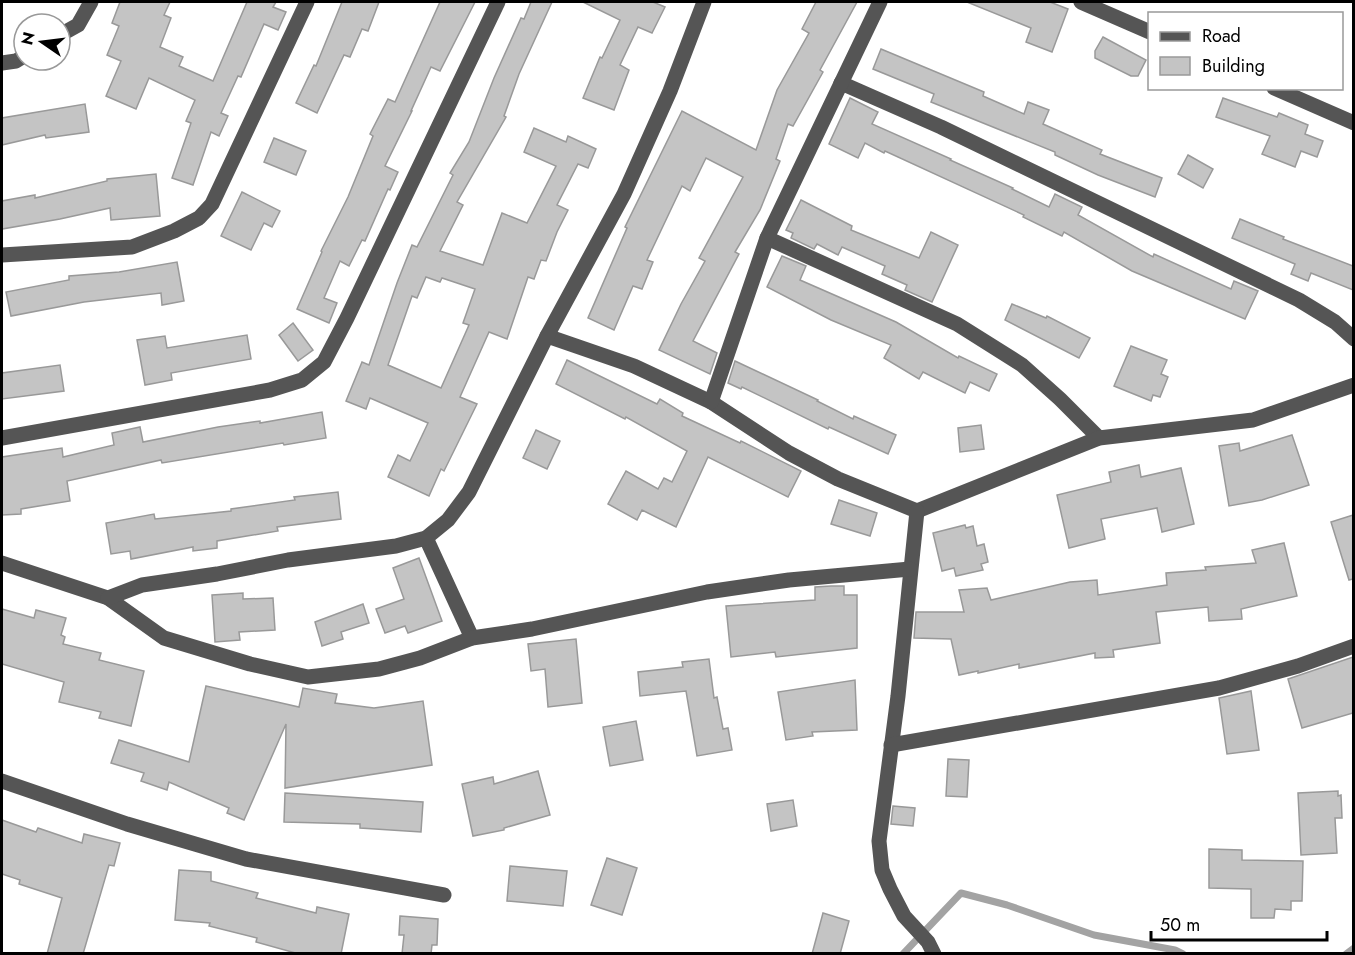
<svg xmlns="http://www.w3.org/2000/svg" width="1355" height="955" viewBox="0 0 1355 955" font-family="Jost,sans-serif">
<rect width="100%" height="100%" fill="#fff"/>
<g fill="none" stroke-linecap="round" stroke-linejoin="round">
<!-- stream -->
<g stroke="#a3a3a3" stroke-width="7">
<path d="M903 954 961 893 1007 905 1094 935 1175 950 1183 954"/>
<path d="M1346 954 1354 948"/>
</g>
</g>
<!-- building -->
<g fill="#c4c4c4" stroke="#999" stroke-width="1.5" fill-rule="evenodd">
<path d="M120 2H170L164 15 171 18 160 47 183 57 179 66 213 81 247 2H276L273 7 286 12 278 30 264 24 241 77 238 76 221 113 228 116 219 136 211 132 193 185 172 178 191 123 186 121 195 100 149 78 136 109 106 96 121 61 107 55 119 26 112 23Z"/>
<path d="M342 2H379L368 31 362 29 350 57 344 55 317 113 296 103 314 65 316 66Z"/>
<path d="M440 2H475L440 71 431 67 411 111H412L385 166 398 172 390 190 388 189 365 241 362 240 349 266 340 261 324 298 337 303 329 323 297 309 322 252 321 251 348 197 373 136 370 134 388 99 395 102Z"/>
<path d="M531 2H552L519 74 504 116 506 117 457 202 463 205 440 251 483 265 502 213 527 223 556 166 524 152 534 128 566 142 568 136 596 149 588 168 578 164 557 205 568 210 557 232 546 261 541 260 534 279 528 277 507 339 489 332 460 397 477 404 444 471 441 469 429 496 388 477 398 455 410 461 428 423 370 398 366 409 346 401 362 362 369 365 397 283 412 245 417 247 453 175 450 173 469 142 494 78 521 18 524 19ZM426 277 440 282 442 278 475 289 463 323 469 325 441 388 388 365 412 296 417 298Z"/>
<path d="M583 2H653L665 7 652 33 638 27 620 65 629 70 614 110 583 98 600 57 602 58 620 20Z"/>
<path d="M816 2H857L820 70 823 72 793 126 788 124 776 159 780 161 760 210 735 252 739 254 693 341 717 353 710 374 659 350 681 304 705 261 699 258 743 177 706 158 690 191 682 186 647 260 653 262 642 289 633 286 614 330 588 318 627 228 625 227 682 111 756 150 777 90 809 33 802 29Z"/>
<path d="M967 2H1050L1068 9 1052 52 1026 42 1031 28Z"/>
<path d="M1103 37 1146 60 1138 76H1131L1095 58V51Z"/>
<path d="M881 49 984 92 983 96 1024 114 1028 102 1049 110 1043 124 1102 150 1100 154 1162 178 1155 197 1098 175 1055 155V152L931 102 934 94 873 69Z"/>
<path d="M850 98 878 112 872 124 951 159 950 160 1013 188 1012 189 1049 207 1055 194 1082 207 1078 215 1153 257 1154 254 1231 289 1234 281 1258 291 1245 319 1132 271 1064 232 1062 236 1023 217 1024 215 885 151 884 153 865 143 858 158 829 144Z"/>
<path d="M1223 98 1277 117 1279 113 1308 125 1305 134 1323 141 1317 157 1301 151 1295 167 1262 154 1270 136 1216 117Z"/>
<path d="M85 104 89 132 46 138 45 135 2 145V118Z"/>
<path d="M274 138 306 151 296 175 264 162Z"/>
<path d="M1188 155 1213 169 1203 188 1178 174Z"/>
<path d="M156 174 160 216 111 220 110 208 60 219 2 229V201L35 195V198L107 181V179Z"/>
<path d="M242 192 280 211 272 227 264 223 251 250 221 236Z"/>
<path d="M801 200 852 226 851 230 919 258 931 232 958 245 932 302 905 290 907 285 882 274 885 266 842 247 838 255 817 244 814 249 791 238 793 233 786 230Z"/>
<path d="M1240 219 1284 237 1283 239 1353 266V290L1311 273 1308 281 1291 274 1295 264 1232 238Z"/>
<path d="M782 256 806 266 800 280 896 322 958 358 959 356 997 374 989 391 970 382 965 393 923 372 919 379 884 358 891 345 831 320 767 287Z"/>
<path d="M177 262 184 301 162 305 161 293 84 302 11 316 6 292 69 280V276L119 272Z"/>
<path d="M1012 304 1046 318 1047 316 1090 338 1079 358 1005 320Z"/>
<path d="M293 323 313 350 298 361 279 335Z"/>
<path d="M247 335 251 359 171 373 172 380 145 385 137 340 165 336 167 348Z"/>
<path d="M1131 346 1167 360 1161 374 1168 377 1160 397 1153 395 1151 401 1114 386Z"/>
<path d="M567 360 657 404 660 399 683 413 682 416 740 443 741 441 801 471 788 497 708 457 676 527 642 510 637 520 608 504 626 471 658 489 664 478 672 482 687 451 626 417 625 419 556 384Z"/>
<path d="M735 361 818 400 817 401 853 419 854 416 896 435 888 454 829 427 828 429 742 387 741 389 728 383Z"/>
<path d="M60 365 64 391 2 399V373Z"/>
<path d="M322 412 326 438 284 445 283 443 162 463 161 460 67 481 70 501 21 509V514L2 515V457L62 448 63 457 114 445 112 433 140 427 143 442 218 427 260 421V423Z"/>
<path d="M981 425 984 449 960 452 958 428Z"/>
<path d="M536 430 560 441 547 469 523 458Z"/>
<path d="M1292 435 1309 485 1262 500 1229 506 1219 446 1239 443 1240 451Z"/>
<path d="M1139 465 1141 477 1181 468 1194 524 1162 532 1157 508 1101 519 1105 539 1069 548 1057 495 1111 482 1109 472Z"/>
<path d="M338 492 341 519 277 527 278 531 217 541V548L193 551V547L131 559 130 551 111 554 106 523 154 514 155 519 231 511V509L295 500 294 497Z"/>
<path d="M839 500 877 513 870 536 831 524Z"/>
<path d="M1353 515V579L1349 580 1331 522Z"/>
<path d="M965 525 966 528 973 526 977 546 984 544 988 562 981 564 983 570 956 576 954 568 942 571 933 533Z"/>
<path d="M1284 543 1297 596 1241 609 1242 619 1209 621 1208 607 1156 612 1160 643 1113 650 1114 657 1095 658V653L1019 668V664L978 673V671L959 675 951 639 914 638 916 612H964L959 590 987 588 991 600 1070 582 1097 580 1098 595 1167 585 1166 573 1206 570 1205 567 1256 563 1252 550Z"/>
<path d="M419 558 442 621 408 633 405 626 385 633 376 609 404 599 393 568Z"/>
<path d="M831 586H844V595H857V648L776 657 775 652 731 657 726 606 815 600V587Z"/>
<path d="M243 593V599L273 598 275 630 239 632 240 640 215 642 212 595Z"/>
<path d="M363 604 369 623 341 632 343 639 322 646 315 622Z"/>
<path d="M2 609 34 618 36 610 66 618 61 635 65 637 63 644 101 653 99 660 144 671 131 726 99 718 101 712 59 702 64 682 2 664Z"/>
<path d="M576 639 582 703 548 707 545 669 531 671 528 644Z"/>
<path d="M1353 657V713L1302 728 1288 679Z"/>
<path d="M709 659 714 698 717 697 723 729 728 728 732 750 697 756 686 691 640 696 638 672 683 667 682 662Z"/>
<path d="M855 680 857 730 812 732 813 736 786 740 778 692Z"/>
<path d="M206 686 299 707 303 688 337 694 335 703 374 708 423 701 432 765 285 788 286 724 244 820 227 813 229 808 169 782 167 790 141 781 144 773 111 763 119 740 189 762Z"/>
<path d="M1251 691 1259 750 1227 754 1219 698Z"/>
<path d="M636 721 643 760 610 766 603 727Z"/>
<path d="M948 759 969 760 967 797 946 796Z"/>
<path d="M538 771 550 815 504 828V830L473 836 462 784 493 777 494 784Z"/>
<path d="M1338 791V796L1341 795 1342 818H1335L1337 853 1301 855 1298 793Z"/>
<path d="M285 793 423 802 421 832 360 828V824L284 822Z"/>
<path d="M793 800 797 826 771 831 767 804Z"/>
<path d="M893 806 915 808 913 826 891 824Z"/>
<path d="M2 820 36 832 38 828 82 843 84 834 120 843 114 866 109 865 83 954H47L62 898 19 884 20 880 2 874Z"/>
<path d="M1209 849 1242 850V860L1303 861 1302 901H1291V910L1275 909 1274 918H1251V889L1209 888Z"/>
<path d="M607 858 637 868 622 915 591 905Z"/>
<path d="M510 866 567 871 563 906 507 901Z"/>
<path d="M179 870 211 872V881L258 893 256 898 316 913 317 907 349 914 341 954H299L256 942 257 938 209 926 210 923 175 920Z"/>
<path d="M823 913 849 921 840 954H812Z"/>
<path d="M400 916 438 919 437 945H432L431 954H402L404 935H399Z"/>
</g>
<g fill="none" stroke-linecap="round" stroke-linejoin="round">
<!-- minor -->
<g stroke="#555" stroke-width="15">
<path d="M1081 2 1150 32"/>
<path d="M60 35 78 25 91 2"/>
<path d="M2 63 16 61 24 56"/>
<path d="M841 83 941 127 1299 300 1335 322 1354 339"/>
<path d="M1274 88 1354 123"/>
<path d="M767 238 957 324 1022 365 1060 399 1099 438"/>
<path d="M2 255 132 247 174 231 199 218 212 204 307 2"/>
<path d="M547 336 634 366 711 402 789 453 838 479 917 511 1099 438 1253 420 1354 385"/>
<path d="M711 402 767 238 880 2"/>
<path d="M2 438 270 390 302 380 324 362 347 318 498 2"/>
<path d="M917 511 898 696 879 841 882 870 890 889 904 916 928 942 934 954"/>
<path d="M426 538 472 638"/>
<path d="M2 563 108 598 164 638 250 664 308 677 379 669 420 658 472 638 532 629 707 592 789 580 910 569"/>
<path d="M108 598 142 585 217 574 288 560 396 546 426 538 448 520 469 492 547 336 624 194 670 91 704 2"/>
<path d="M891 745 1219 688 1298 666 1354 646"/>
<path d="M2 781 127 824 246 859 444 895"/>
</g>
</g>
<!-- border -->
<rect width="1355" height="955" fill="none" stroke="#000000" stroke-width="6"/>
<!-- legend -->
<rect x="1148" y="12" width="195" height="78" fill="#ffffff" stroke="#999999" stroke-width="1.5"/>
<rect x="1160" y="32" width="30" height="9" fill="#555555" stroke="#999999" stroke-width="1.5"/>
<text x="1202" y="42" font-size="18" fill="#000000">Road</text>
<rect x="1160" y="57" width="30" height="18" fill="#c4c4c4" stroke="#999999" stroke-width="1.5"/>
<text x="1202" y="72" font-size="18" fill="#000000">Building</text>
<!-- north arrow -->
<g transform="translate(42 42) rotate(284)"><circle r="28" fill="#ffffff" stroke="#999999" stroke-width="1.5"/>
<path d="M0-4.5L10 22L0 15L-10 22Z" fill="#000000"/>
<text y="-9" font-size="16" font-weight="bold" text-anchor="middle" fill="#000000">N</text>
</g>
<!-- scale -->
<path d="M1151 931v9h176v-9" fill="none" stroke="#000000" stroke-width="3"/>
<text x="1160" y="931" font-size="18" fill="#000000" stroke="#ffffff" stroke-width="4.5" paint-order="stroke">50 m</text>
</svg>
